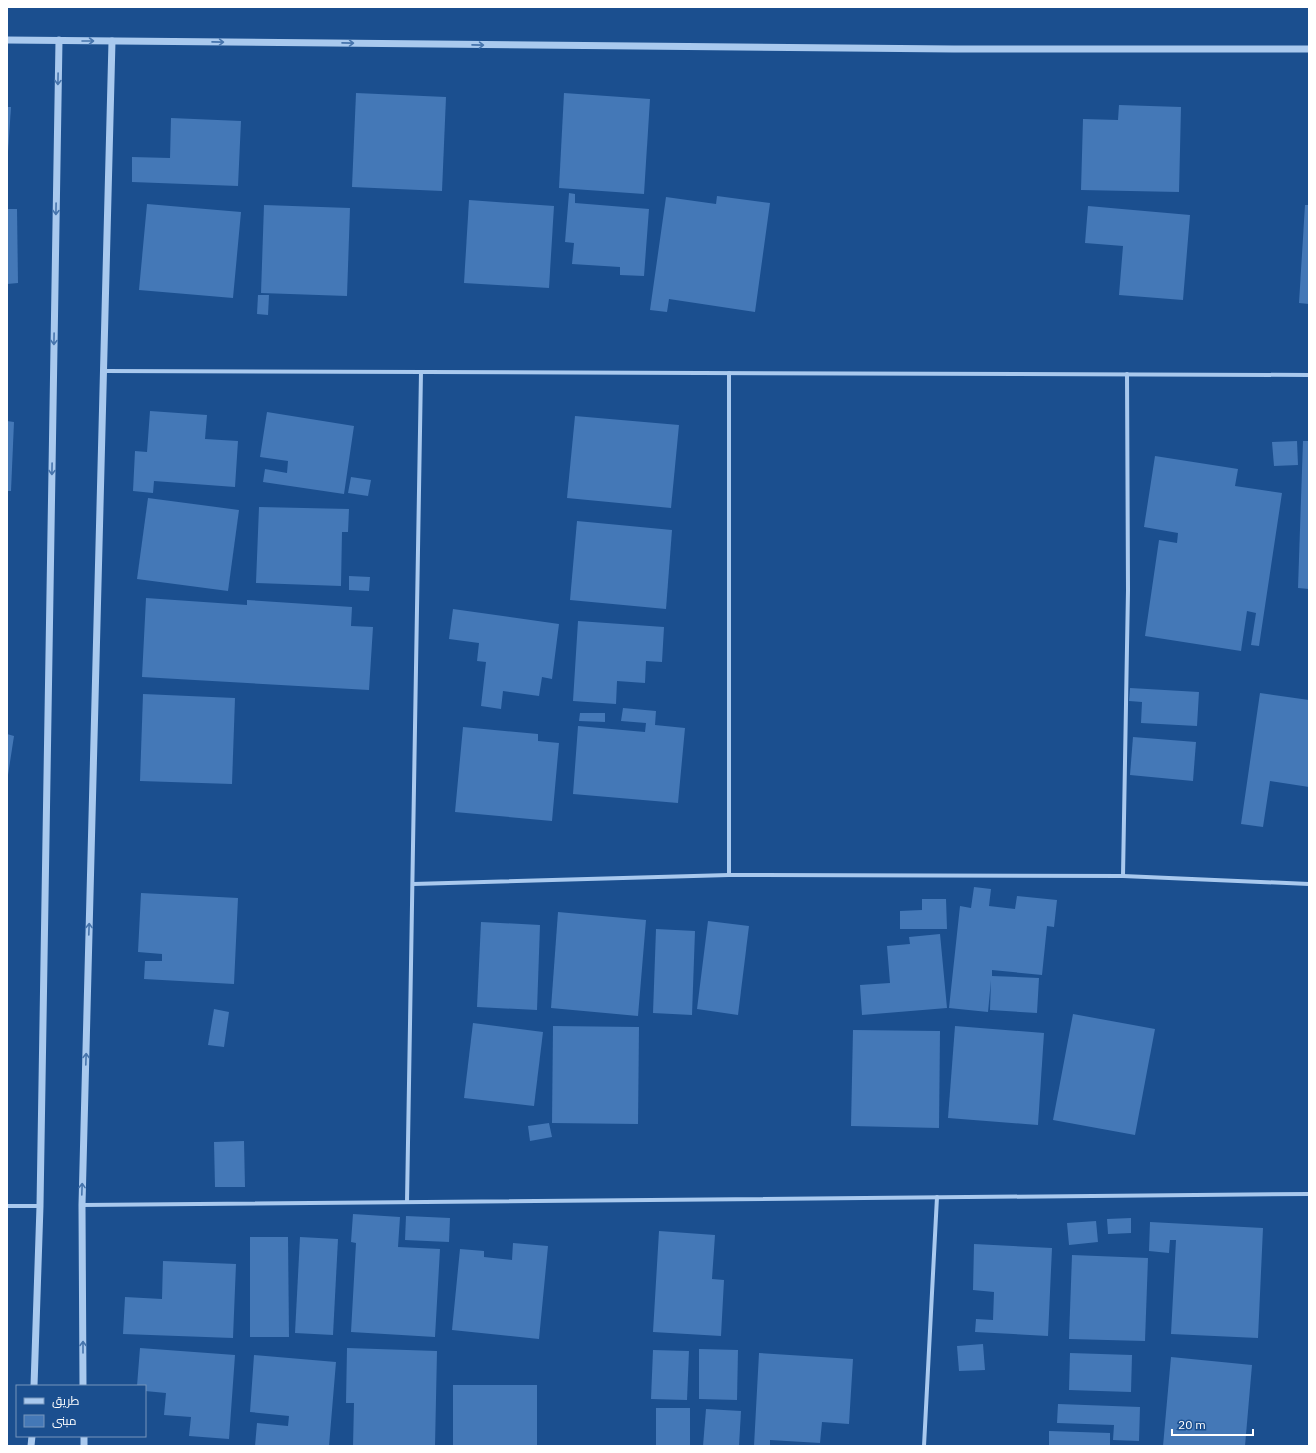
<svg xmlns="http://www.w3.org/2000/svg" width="1316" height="1453" viewBox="0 0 1316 1453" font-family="'IBM Plex Sans',Cairo,sans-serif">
<rect width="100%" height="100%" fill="#1b4f8f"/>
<!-- building -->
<g fill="#4478b7">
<path d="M356 93 446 97 442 191 352 187Z"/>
<path d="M564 93 650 99 644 194 559 188Z"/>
<path d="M1119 105 1181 107 1179 192 1081 190 1083 119 1118 120Z"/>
<path d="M7 107H11L8 152H7Z"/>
<path d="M171 118 241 121 238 186 132 182V157L170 158Z"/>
<path d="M569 193 575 194V203L649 209 644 276 620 275V267L572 264 574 243 565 242Z"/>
<path d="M717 196 770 203 755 312 669 299 667 312 650 310 666 197 716 204Z"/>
<path d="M469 200 554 206 549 288 464 283Z"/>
<path d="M147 204 241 212 233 298 139 290Z"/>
<path d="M264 205 350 208 347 296 261 293Z"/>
<path d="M1305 205H1309V304L1299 303Z"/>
<path d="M1088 206 1190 215 1183 300 1119 295 1123 246 1085 243Z"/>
<path d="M7 209H17L18 283 7 284Z"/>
<path d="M258 295H269L268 315 257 314Z"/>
<path d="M150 411 207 415 205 439 238 441 235 487 154 481 153 493 133 491 135 451 147 452Z"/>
<path d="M267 412 354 426 344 494 263 482 265 469 287 473 288 461 260 457Z"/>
<path d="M575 416 679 425 671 508 567 498Z"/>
<path d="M7 421 14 422 11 491H7Z"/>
<path d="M1297 441 1298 465 1274 466 1272 442Z"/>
<path d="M1303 441H1309V589L1298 588Z"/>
<path d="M1155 456 1238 469 1235 486 1282 493 1259 646 1251 645 1256 613 1247 611 1241 651 1145 636 1159 540 1177 543 1178 533 1144 527Z"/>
<path d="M351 477 371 480 368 496 348 493Z"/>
<path d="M148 498 239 510 228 591 137 579Z"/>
<path d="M259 507 349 509 348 532H342L341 586 256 583Z"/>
<path d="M577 521 672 530 666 609 570 600Z"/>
<path d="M349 576 370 577 369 591 349 590Z"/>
<path d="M146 598 247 605V600L352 607 351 626 373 627 369 690 142 677Z"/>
<path d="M453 609 559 624 552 679 542 677 539 696 503 691 501 709 481 706 486 662 477 661 479 643 449 639Z"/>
<path d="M578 621 664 627 662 662 646 661 645 683 617 681 616 704 573 701Z"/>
<path d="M1130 688 1199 692 1197 726 1141 723 1142 702 1129 701Z"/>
<path d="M1260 693 1309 700V787L1270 781 1263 827 1241 824Z"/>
<path d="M143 694 235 698 232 784 140 781Z"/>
<path d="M623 708 656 711 655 725 685 728 678 803 573 794 578 726 645 732 646 723 621 721Z"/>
<path d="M580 713H605V722L579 721Z"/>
<path d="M463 727 538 734V741L559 743 552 821 455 812Z"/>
<path d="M7 734 14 736 8 775H7Z"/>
<path d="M1133 737 1196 742 1193 781 1130 775Z"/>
<path d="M974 887 991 889 989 906 1015 909 1017 896 1057 900 1054 927 1047 926 1042 975 992 970V976L1039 978 1037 1013 990 1010 991 980 988 1012 949 1008 960 906 971 908Z"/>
<path d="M141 893 238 898 234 984 144 979 145 961H162V954L138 952Z"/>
<path d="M922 899H946L947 929H900V911L922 910Z"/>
<path d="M558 912 646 920 638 1016 551 1008Z"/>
<path d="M708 921 749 926 738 1015 697 1009Z"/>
<path d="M481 922 540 925 537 1010 477 1007Z"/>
<path d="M656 929 695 931 692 1015 653 1013Z"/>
<path d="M940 934 947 1008 862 1015 860 985 890 983 887 946 910 944 909 937Z"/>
<path d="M214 1009 229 1012 224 1047 208 1045Z"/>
<path d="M1073 1014 1155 1029 1135 1135 1053 1120Z"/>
<path d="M473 1023 543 1032 534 1106 464 1098Z"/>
<path d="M553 1026 639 1027 638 1124 552 1123Z"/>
<path d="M955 1026 1044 1033 1038 1125 948 1118Z"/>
<path d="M853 1030 940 1031 939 1128 851 1126Z"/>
<path d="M549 1123 552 1137 530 1141 528 1126Z"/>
<path d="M244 1141 245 1187H215L214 1142Z"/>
<path d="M353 1214 400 1217 398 1247 440 1249 435 1337 351 1332 356 1243 351 1242Z"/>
<path d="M406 1216 450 1218 449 1242 405 1240Z"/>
<path d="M1131 1218V1233L1108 1234 1107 1219Z"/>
<path d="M1096 1221 1098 1242 1069 1245 1067 1223Z"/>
<path d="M1150 1222 1263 1228 1258 1338 1171 1334 1176 1240H1170L1169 1253 1149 1251Z"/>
<path d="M659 1231 715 1235 712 1279 724 1280 721 1336 653 1332Z"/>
<path d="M250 1237H288L289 1337H250Z"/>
<path d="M300 1237 338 1239 333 1335 295 1333Z"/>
<path d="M513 1243 548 1246 539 1339 452 1330 460 1249 484 1251V1257L512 1260Z"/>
<path d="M974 1244 1052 1248 1048 1336 975 1332 976 1319 993 1320 994 1292 973 1290Z"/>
<path d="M1072 1255 1148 1258 1145 1341 1069 1339Z"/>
<path d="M163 1261 236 1264 233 1338 123 1334 125 1297 162 1299Z"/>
<path d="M983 1344 985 1370 959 1371 957 1346Z"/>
<path d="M140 1348 235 1355 229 1439 189 1436 191 1417 164 1415 166 1393 145 1391V1386H137Z"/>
<path d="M347 1348 437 1351 435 1446H353L354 1403H346Z"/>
<path d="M699 1349 738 1350 737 1400 699 1399Z"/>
<path d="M653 1350 689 1351 687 1400 651 1399Z"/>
<path d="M759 1353 853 1359 849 1424 822 1422 820 1443 770 1440V1446H754Z"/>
<path d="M1070 1353 1132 1355 1131 1392 1069 1390Z"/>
<path d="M254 1355 336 1362 329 1446H255L257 1423 288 1426 289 1416 250 1412Z"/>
<path d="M1171 1357 1252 1365 1245 1446H1163Z"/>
<rect x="453" y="1385" width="84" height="61"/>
<path d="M1058 1404 1140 1407 1139 1441 1113 1440 1114 1425 1057 1423Z"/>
<rect x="656" y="1408" width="34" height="38"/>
<path d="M706 1409 741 1411 739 1446H703Z"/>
<path d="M1049 1431 1110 1433V1446H1049Z"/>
</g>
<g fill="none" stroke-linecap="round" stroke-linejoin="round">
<!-- minor -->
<g stroke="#a9c9ee" stroke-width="4">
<path d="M104 371 1309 375"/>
<path d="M729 373V875"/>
<path d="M1123 876 1128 590 1127 374"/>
<path d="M413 884 729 875 1123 876 1309 884"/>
<path d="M407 1202 421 372"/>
<path d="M82 1205 1309 1194"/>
<path d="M7 1206H40"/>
<path d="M924 1446 937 1197"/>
</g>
<!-- tertiary -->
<g stroke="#a9c9ee" stroke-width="7">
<path d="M7 40 954 49H1309"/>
<path d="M34 1386 40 1206 59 40"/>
<path d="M83 1386 82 1205 112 41"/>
<path d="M84 1436V1446"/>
<path d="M31 1446 32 1436"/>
</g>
</g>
<!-- one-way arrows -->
<defs><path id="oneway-shaft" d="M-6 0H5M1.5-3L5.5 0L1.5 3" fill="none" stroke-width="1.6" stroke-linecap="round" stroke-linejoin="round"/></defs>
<g stroke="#4674ac">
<use href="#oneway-shaft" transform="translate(88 41)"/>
<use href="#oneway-shaft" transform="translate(218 42) rotate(1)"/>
<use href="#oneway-shaft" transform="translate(348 43) rotate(1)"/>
<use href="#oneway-shaft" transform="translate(478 45) rotate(1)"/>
<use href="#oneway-shaft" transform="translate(58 79) rotate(91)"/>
<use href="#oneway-shaft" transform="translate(56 209) rotate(91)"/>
<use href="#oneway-shaft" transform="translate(54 339) rotate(91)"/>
<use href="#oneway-shaft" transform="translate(52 469) rotate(91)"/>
<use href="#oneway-shaft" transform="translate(89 929) rotate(-88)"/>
<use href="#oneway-shaft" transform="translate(86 1059) rotate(-88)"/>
<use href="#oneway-shaft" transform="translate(82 1189) rotate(-88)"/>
<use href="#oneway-shaft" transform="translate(83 1347) rotate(-90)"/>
</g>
<!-- border -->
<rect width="1316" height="1453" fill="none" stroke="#ffffff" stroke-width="16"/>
<!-- legend -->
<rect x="16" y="1385" width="130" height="52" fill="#1b4f8f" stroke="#7695bc"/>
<rect x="24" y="1398" width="20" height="6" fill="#a9c9ee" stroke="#7695bc"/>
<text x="52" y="1405" font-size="12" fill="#ffffff">طريق</text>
<rect x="24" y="1415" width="20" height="12" fill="#4478b7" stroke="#7695bc"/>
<text x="52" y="1425" font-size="12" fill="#ffffff">مبنى</text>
<!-- scale -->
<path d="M1172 1429v6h81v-6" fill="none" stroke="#ffffff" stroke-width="2"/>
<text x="1178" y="1429" font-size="12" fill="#ffffff" stroke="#1b4f8f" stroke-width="3" paint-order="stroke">20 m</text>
</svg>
